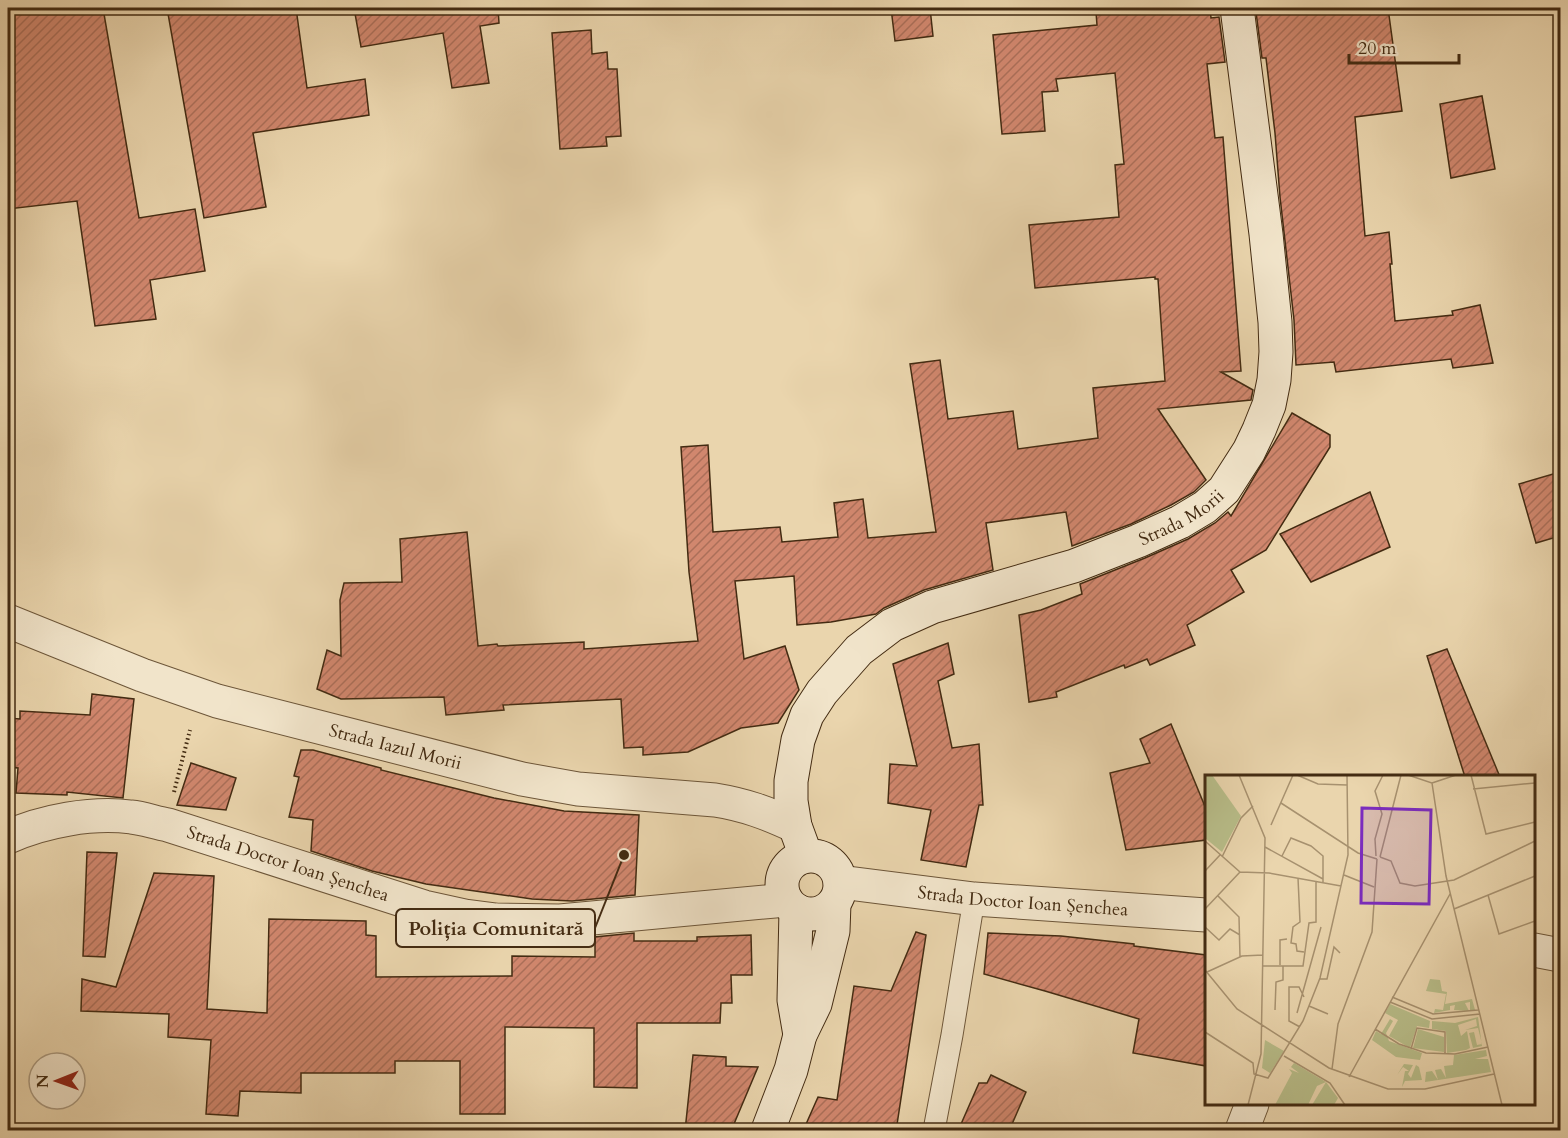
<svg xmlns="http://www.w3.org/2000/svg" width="1568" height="1138" viewBox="0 0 1568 1138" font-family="Cardo,serif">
<defs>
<pattern id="building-hatch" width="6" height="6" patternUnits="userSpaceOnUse" patternTransform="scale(1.5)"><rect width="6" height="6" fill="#d1876e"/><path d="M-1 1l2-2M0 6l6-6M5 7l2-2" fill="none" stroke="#ab6f59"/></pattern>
</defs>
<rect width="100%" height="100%" fill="#ead5ad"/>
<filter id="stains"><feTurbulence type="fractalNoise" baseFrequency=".00333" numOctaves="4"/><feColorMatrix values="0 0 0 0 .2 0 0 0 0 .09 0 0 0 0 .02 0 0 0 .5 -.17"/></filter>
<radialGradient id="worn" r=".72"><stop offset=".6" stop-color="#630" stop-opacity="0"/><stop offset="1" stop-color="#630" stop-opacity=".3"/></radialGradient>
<!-- building -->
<g fill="url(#building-hatch)" stroke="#432b12" stroke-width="1.5">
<path d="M8 8H103L139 218 195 209 205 271 150 280 156 319 95 326 77 201 8 209Z"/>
<path d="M167 8H296L307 88 365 79 369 115 253 133 266 207 204 218Z"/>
<path d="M354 8H498L499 23 480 26 489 83 452 88 443 33 361 47Z"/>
<path d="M891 8H930L933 36 895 41Z"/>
<path d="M1147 8H1210L1211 18 1219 17 1225 62 1207 64 1215 138 1223 137 1241 371 1221 372 1253 390 1251 400 1158 409 1206 480 1194 492 1171 505 1131 524 1072 546 1066 512 986 523 993 570 924 590 884 608 876 614 831 622 797 625 794 576 735 581 744 659 785 646 799 690 778 723 741 728 688 752 643 755V747L624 748 621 699 503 705 504 710 446 715 444 697 341 699 317 689 327 650 341 656 340 600 344 583 402 582 400 539 467 532 478 646 497 644 498 646 584 642V649L698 641 689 572 681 447 708 445 713 532 780 527 782 542 838 537 834 503 863 499 868 538 936 532 910 364 940 360 948 419 1013 411 1018 449 1098 438 1093 388 1165 381 1158 279H1155V277L1035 288 1029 225 1119 217 1115 165 1124 164 1115 73 1056 79 1058 91 1042 92 1045 131 1002 134 993 35 1097 25 1096 12Z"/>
<path d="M1288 8H1388L1402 111 1355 117 1365 236 1389 232 1392 264H1390L1395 321 1453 315 1452 311 1480 305 1493 363 1453 368 1451 359 1336 372 1334 362 1296 365 1294 320 1280 197 1275 133 1266 58H1262L1256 12Z"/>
<path d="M591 30 592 54 607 52 608 69H617L621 136 606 137 607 146 560 149 552 33Z"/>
<path d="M1482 96 1495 169 1451 178 1440 104Z"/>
<path d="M1292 413 1330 435V447L1266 550 1231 570 1244 592 1187 625 1195 645 1150 665 1147 659 1125 668 1124 665 1056 692 1057 697 1029 702 1019 615 1041 610 1082 594 1080 584 1145 558 1188 539 1215 523 1228 512 1231 516Z"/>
<path d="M1560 472V536L1536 543 1519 484Z"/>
<path d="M1370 492 1390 547 1311 582 1280 534Z"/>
<path d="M948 643 954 674 938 681 952 748 979 744 983 805H979L966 867 921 860 931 810 888 803 890 764 917 766 893 664Z"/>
<path d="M1447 649 1500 777H1465L1427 656Z"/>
<path d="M92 694 134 699 123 798 67 792V795L16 793 18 768 8 767V718L20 719V711L90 715Z"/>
<path d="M1171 724 1206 809V840L1126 850 1110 773 1150 763 1140 739Z"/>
<path d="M301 750H313L381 768V770L494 798 564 811 639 815 635 895 572 901 532 899 426 884 372 871 311 851 313 820 289 817 299 777 294 776Z"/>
<path d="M191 763 236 778 226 810 177 805Z"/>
<path d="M87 852 117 853 105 957 83 956Z"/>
<path d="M154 873 214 876 207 1009 267 1013 269 919 366 921V935L376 936V977L512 976V956L595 957V937L634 933V941H697V937L751 935 752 975H731L732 1003H721L720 1023H637V1088L594 1087V1028L505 1027V1114H460V1061H395V1073H301V1093L240 1091 238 1116 206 1114 211 1040 168 1037 169 1014 81 1011 82 979 116 987Z"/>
<path d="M916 932 926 935 896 1131H803L818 1097 837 1100 854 986 891 991Z"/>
<path d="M988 933 1061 936 1134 944V946L1206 955V1066L1133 1053 1139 1019 1045 991 984 974Z"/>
<path d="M693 1055 726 1057V1066L758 1067 731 1131H685Z"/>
<path d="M991 1075 1026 1092 1009 1131H958L979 1083H987Z"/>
</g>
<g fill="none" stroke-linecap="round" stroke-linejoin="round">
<!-- lane casing -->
<g stroke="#6d5639" stroke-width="23">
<path id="lane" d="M934 1130 952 1035 974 899"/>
</g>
<!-- street casing -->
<g stroke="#6d5639" stroke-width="35">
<g id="street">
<path id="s1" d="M8 621 142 675 217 701 522 779 578 789 715 800C746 805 767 813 795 826"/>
<path id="s2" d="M8 837C43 821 92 812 131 817 143 818 156 823 168 825L424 907 465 916 496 920 560 921 786 900"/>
<path id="s3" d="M840 882 974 899 1206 915"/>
<path d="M1534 950 1560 955"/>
<path d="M1242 1130 1252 1104"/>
</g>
</g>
<!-- secondary casing -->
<g stroke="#432b12" stroke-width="35">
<g id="secondary">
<path id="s4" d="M806 856 795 826 791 801V781L798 740 807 715 822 692 859 650 892 625 932 607 1074 566 1138 541 1180 522 1205 507 1224 490 1249 451 1259 430 1269 405 1274 380 1276 352 1275 322 1266 234 1237 8"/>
<circle cx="811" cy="885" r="29"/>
<path d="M796 910 794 1000 800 1035"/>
<path d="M768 1130 791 1070 800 1035 815 1004 833 931 834 903"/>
</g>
</g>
<!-- path -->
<path stroke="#432b12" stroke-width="4" stroke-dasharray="1.5 3" stroke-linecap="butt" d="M174 792 190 730"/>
<!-- lane -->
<use href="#lane" stroke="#f1e4ca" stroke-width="21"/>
<!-- street -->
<use href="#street" stroke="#f1e4ca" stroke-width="33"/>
<!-- secondary -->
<use href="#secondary" stroke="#f1e4ca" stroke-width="33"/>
</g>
<g text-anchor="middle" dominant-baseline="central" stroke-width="4.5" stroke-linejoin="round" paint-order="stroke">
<!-- street labels -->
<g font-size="18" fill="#432b12" stroke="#f1e4ca">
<text stroke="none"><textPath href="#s4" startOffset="580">Strada Morii</textPath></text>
<text stroke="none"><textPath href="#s1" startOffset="408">Strada Iazul Morii</textPath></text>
<text stroke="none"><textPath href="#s2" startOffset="290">Strada Doctor Ioan Șenchea</textPath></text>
<text stroke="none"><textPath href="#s3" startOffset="184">Strada Doctor Ioan Șenchea</textPath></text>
</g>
</g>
<!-- overview -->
<g transform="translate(1205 775)">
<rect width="330" height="330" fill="#ead5ad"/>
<path d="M225 204 235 205 237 216 242 217 240 229 267 224 270 235 265 236V227L260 228 264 236 249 235 250 230 245 231V235L229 238 230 234 238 235 241 219 221 216ZM185 229 225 246 224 253 212 251 205 273 184 261 193 245 180 238ZM273 242 277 271 268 273 264 258 269 257 272 270 277 269 273 253 260 255 272 251 271 244 253 250 256 261 262 256 265 273 261 275 242 278 241 256 227 254V246L250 248ZM185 244 188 246 181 258 184 266 217 278 215 285 191 282 167 265 171 256 176 259ZM213 254 239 262V277L208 273ZM60 265 79 276 65 298 57 293ZM281 275 282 281 270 284H283L286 297 220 307 221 297 227 296 233 305 230 295 236 294 241 303 239 291 248 290 249 280ZM89 288 121 307 112 311 103 330H70L87 298 84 294 94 298 86 292ZM199 289 208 290 203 299 206 303 211 290 214 292 217 305 200 306 197 312 200 296H204L198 292 192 300Z" fill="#b8bd89"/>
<path d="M0 0H7L36 41 17 77 0 63Z" fill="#b8bd89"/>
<path d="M121 307 133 323 129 330H107Z" fill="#b8bd89"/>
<path fill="none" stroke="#a7916f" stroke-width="1.5" d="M34 0 60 63 56 279 43 330M92 0 113 9 142 10M203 0 227 8 241 101 297 330M266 0 281 59 330 47M227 8 251 0M268 14 330 8M76 28 153 78 172 84M66 50 88 0M0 66 35 97 64 98 136 111M60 72 118 104M77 81 86 63 106 71 118 81V108M171 81 170 64 177 39 170 16 178 0M17 82 36 43 48 31M175 82 186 86 195 108 210 111 249 105 330 66M175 82 196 0M0 96 15 80M139 100 169 112M93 103 95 147 88 152 86 168 91 169 92 176 99 177M283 120 294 159 330 146M13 121 34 142 35 182M0 134 35 97M249 134 330 101M0 152 14 165 25 154 35 160M75 190V165L82 164M58 191H98L104 148 111 147V107M0 195 32 234 57 250M2 197 37 181 58 180M114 204H122L129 172 135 178M187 222 228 239 273 235M185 227 227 244 275 239M104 231 123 239M70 235 71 207 78 205V191M92 238 116 152M57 250 124 293 183 314H220L289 299M95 252 84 246V212H94L99 222M170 254 194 269 221 278 250 279 283 272M0 257 48 288 49 299 63 303 98 246 115 203 143 80 142 0M206 274 212 253 240 257V279M79 281 125 308 140 330M127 294 133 249 167 157 172 84M144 302 245 119"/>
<path fill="#7b2cbf" fill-opacity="0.15" stroke="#7b2cbf" stroke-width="3" d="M157 33 226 35 224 129 156 128Z"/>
<rect width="330" height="330" fill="none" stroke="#432b12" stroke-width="3"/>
</g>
<!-- callouts -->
<path fill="none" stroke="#432b12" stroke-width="2" d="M624 855L595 928"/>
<circle fill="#432b12" stroke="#f1e4ca" stroke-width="2" cx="624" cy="855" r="6"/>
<rect fill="#f1e4ca" stroke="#432b12" stroke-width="2" x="396" y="909" width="199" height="38" rx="6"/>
<g font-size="20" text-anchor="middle" font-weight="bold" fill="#432b12">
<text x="496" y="935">Poliția Comunitară</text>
</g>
<!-- margin -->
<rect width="1568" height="1138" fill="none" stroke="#ead5ad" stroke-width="30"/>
<rect x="9" y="9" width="1550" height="1120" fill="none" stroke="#432b12" stroke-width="3"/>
<rect x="15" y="15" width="1538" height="1108" fill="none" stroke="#432b12" stroke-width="1.5"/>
<!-- north arrow -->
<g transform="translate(57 1081) rotate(269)"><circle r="28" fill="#f1e4ca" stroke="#ab9a80" stroke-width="1.5"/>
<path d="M0-4.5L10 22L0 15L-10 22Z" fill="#8f2418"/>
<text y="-9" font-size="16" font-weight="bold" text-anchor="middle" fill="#432b12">N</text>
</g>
<!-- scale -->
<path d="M1349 54v9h110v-9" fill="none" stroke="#432b12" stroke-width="3"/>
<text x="1358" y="54" font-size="18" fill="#432b12" stroke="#f1e4ca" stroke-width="4.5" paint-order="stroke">20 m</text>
<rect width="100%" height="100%" filter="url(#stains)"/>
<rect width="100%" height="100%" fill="url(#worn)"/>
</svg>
